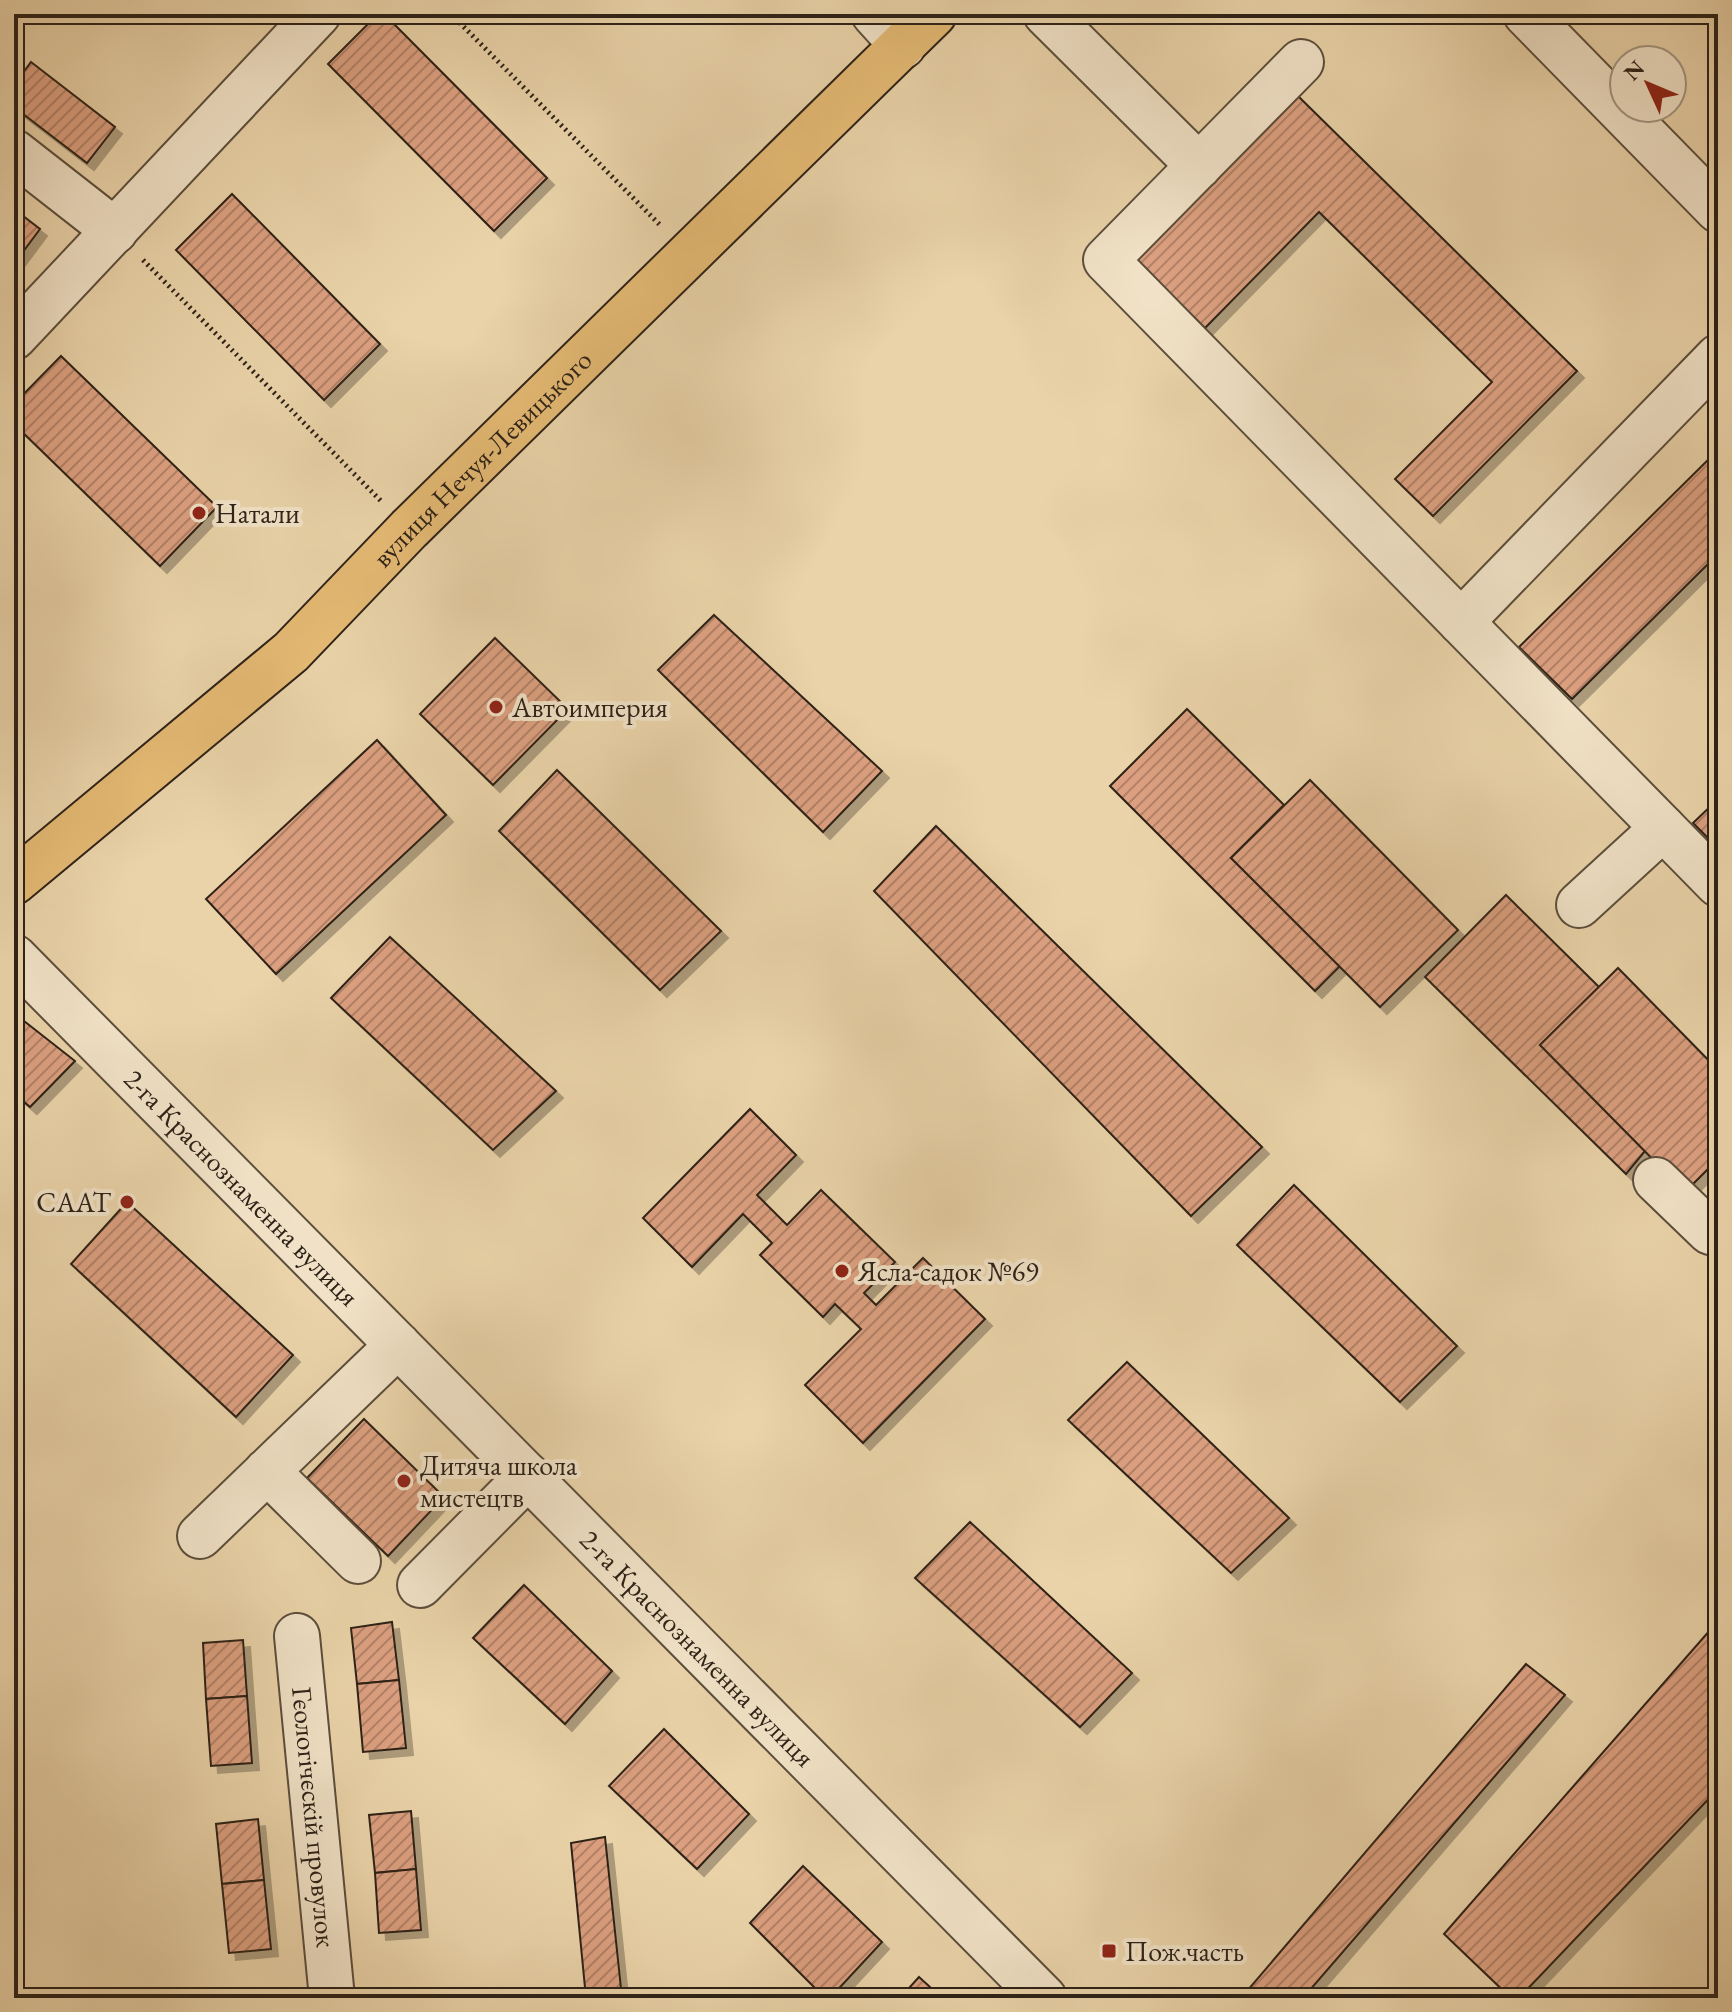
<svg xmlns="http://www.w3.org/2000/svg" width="1732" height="2012" viewBox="0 0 1732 2012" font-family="'EB Garamond',serif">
<defs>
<pattern id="building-hatch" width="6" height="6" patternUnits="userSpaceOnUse" patternTransform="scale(2)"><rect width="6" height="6" fill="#dca080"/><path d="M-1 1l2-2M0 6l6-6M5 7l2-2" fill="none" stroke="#b38268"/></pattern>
<filter id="shadow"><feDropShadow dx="7" dy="7" stdDeviation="0" flood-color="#0004"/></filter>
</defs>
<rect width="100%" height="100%" fill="#ead3a9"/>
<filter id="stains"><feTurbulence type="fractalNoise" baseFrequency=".0025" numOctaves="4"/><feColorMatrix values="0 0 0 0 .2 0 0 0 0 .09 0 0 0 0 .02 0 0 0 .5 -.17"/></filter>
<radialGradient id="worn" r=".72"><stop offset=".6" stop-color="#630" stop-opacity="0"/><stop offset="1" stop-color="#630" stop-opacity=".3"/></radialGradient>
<!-- building -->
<g fill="url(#building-hatch)" stroke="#2d2218" stroke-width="2" filter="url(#shadow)">
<path d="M378 14H384L547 178 494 231 328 64Z"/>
<path d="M31 62 115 127 87 163 14 107V85Z"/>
<path d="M1298 96 1577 371 1433 516 1395 479 1492 382 1319 212 1205 328 1136 260Z"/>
<path d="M232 194 380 344 324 400 176 250Z"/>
<path d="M14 209 40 229 14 264Z"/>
<path d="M61 356 217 507 160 566 14 424V404Z"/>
<path d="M1718 450V554L1572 699 1519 647Z"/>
<path d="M714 615 882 771 823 832 658 670Z"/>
<path d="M495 638 568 709 493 785 420 714Z"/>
<path d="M1187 709 1284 805 1231 858 1340 966 1315 991 1110 786Z"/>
<path d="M377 740 446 815 276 974 206 899Z"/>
<path d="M557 770 721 931 660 990 499 831Z"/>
<path d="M1310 780 1458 930 1380 1007 1231 858Z"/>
<path d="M1718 799V848L1693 823Z"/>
<path d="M936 826 1262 1147 1191 1216 874 891Z"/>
<path d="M1506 895 1599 987 1540 1045 1645 1151 1626 1174 1425 977Z"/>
<path d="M390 937 556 1091 493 1150 331 998Z"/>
<path d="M1618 968 1718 1070V1159L1685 1192 1540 1045Z"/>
<path d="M24 1021 75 1061 30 1107 14 1093V1033Z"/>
<path d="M750 1109 796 1155 757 1195 787 1225 821 1190 895 1262 864 1293 876 1305 923 1258 985 1319 863 1443 805 1385 861 1329 835 1304 823 1317 760 1255 772 1243 743 1214 692 1267 643 1218Z"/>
<path d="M1294 1185 1457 1346 1400 1402 1237 1245Z"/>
<path d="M127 1202 293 1355 236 1417 71 1264Z"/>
<path d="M1127 1362 1289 1518 1231 1573 1068 1420Z"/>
<path d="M364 1419 444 1497 388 1556 307 1478Z"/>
<path d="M970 1522 1132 1673 1080 1727 915 1578Z"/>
<path d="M524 1585 612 1671 565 1724 473 1638Z"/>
<path d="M1718 1621V1789L1519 1998H1511L1444 1934Z"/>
<path d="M392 1622 399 1680 357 1684 351 1628Z"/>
<path d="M243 1640 247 1696 206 1699 203 1643Z"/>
<path d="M1526 1664 1565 1695 1303 1998H1241Z"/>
<path d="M399 1680 406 1748 363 1752 357 1684Z"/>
<path d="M247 1696 252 1763 211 1766 206 1699Z"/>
<path d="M664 1729 749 1814 697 1869 609 1786Z"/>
<path d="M411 1811 416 1869 375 1873 369 1815Z"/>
<path d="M258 1819 264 1880 222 1884 216 1824Z"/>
<path d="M605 1837 622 1998H586L571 1843Z"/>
<path d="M803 1866 882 1942 830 1998H825L750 1923Z"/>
<path d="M416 1869 421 1930 379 1933 375 1873Z"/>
<path d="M264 1880 271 1949 229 1953 222 1884Z"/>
<path d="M919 1977 942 1998H900Z"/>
</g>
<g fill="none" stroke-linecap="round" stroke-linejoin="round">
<!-- minor casing -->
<g stroke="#5c4e3c" stroke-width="48">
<g id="minor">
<path d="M874 14 903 46"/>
<path d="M1046 14 1199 166"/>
<path d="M1526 14 1718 210"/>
<path d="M1301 62 1106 260 1718 884"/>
<path d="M14 152 115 231"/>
<path d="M14 337 318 14"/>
<path d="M1461 622 1718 357"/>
<path d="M1579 905 1663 828"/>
<path id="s1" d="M14 957 1044 1998"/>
<path d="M1656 1180 1710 1232 1718 1234"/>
<path d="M267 1471 358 1561"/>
<path d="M200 1536 398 1345"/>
<path d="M420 1585 528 1476"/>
<path id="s2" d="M297 1636 332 1998"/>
</g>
</g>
<!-- major casing -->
<g stroke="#2d2218" stroke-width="48">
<g id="major">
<path id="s3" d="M14 882 291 652 409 529 934 14"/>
</g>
</g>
<!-- path -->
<g stroke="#2d2218" stroke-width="5" stroke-dasharray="2 4" stroke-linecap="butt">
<path d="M451 14 661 226"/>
<path d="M143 260 381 501"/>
</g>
<!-- minor -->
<use href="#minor" stroke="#f1e2c7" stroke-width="44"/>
<!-- major -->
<use href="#major" stroke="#e5ba74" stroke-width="44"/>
</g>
<!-- markers -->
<g fill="#8f2418" stroke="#f1e2c7" stroke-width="3">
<circle cx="199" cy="513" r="8"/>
<circle cx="496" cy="707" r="8"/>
<circle cx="127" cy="1202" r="8"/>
<circle cx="842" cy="1271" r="8"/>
<circle cx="404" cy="1481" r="8"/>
<rect x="1101" y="1943" width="16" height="16" rx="4"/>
</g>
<g text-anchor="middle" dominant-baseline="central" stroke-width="8" stroke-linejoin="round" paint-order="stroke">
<!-- street labels -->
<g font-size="28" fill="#2d2218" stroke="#f1e2c7">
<text stroke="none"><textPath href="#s3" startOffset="632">вулиця Нечуя-Левицького</textPath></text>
<text stroke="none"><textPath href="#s1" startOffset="324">2-га Краснознаменна вулиця</textPath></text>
<text stroke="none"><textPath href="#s1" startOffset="972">2-га Краснознаменна вулиця</textPath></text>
<text stroke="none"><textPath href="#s2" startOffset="182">Гєологічєскій провулок</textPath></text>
</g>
<!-- poi labels -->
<g font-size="28" fill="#2d2218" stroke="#f1e2c7" text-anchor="start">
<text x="215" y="513">Натали</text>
<text x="512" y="707">Автоимперия</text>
<text x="111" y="1202" text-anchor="end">СААТ</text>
<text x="858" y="1271">Ясла-садок №69</text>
<text x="420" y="1465">Дитяча школа<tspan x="420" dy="32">мистецтв</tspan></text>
<text x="1125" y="1951">Пож.часть</text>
</g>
</g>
<!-- margin -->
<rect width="1732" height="2012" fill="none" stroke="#ead3a9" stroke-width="48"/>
<rect x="16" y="16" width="1700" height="1980" fill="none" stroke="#2d2218" stroke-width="4"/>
<rect x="24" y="24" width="1684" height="1964" fill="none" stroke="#2d2218" stroke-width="2"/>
<!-- north arrow -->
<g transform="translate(1648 84) rotate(314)"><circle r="38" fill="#f1e2c7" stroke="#a39581" stroke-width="2"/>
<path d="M0-6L14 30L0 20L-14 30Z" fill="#8f2418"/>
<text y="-12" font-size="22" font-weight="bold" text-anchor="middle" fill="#2d2218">N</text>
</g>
<rect width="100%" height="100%" filter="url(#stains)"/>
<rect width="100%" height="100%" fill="url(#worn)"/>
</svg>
